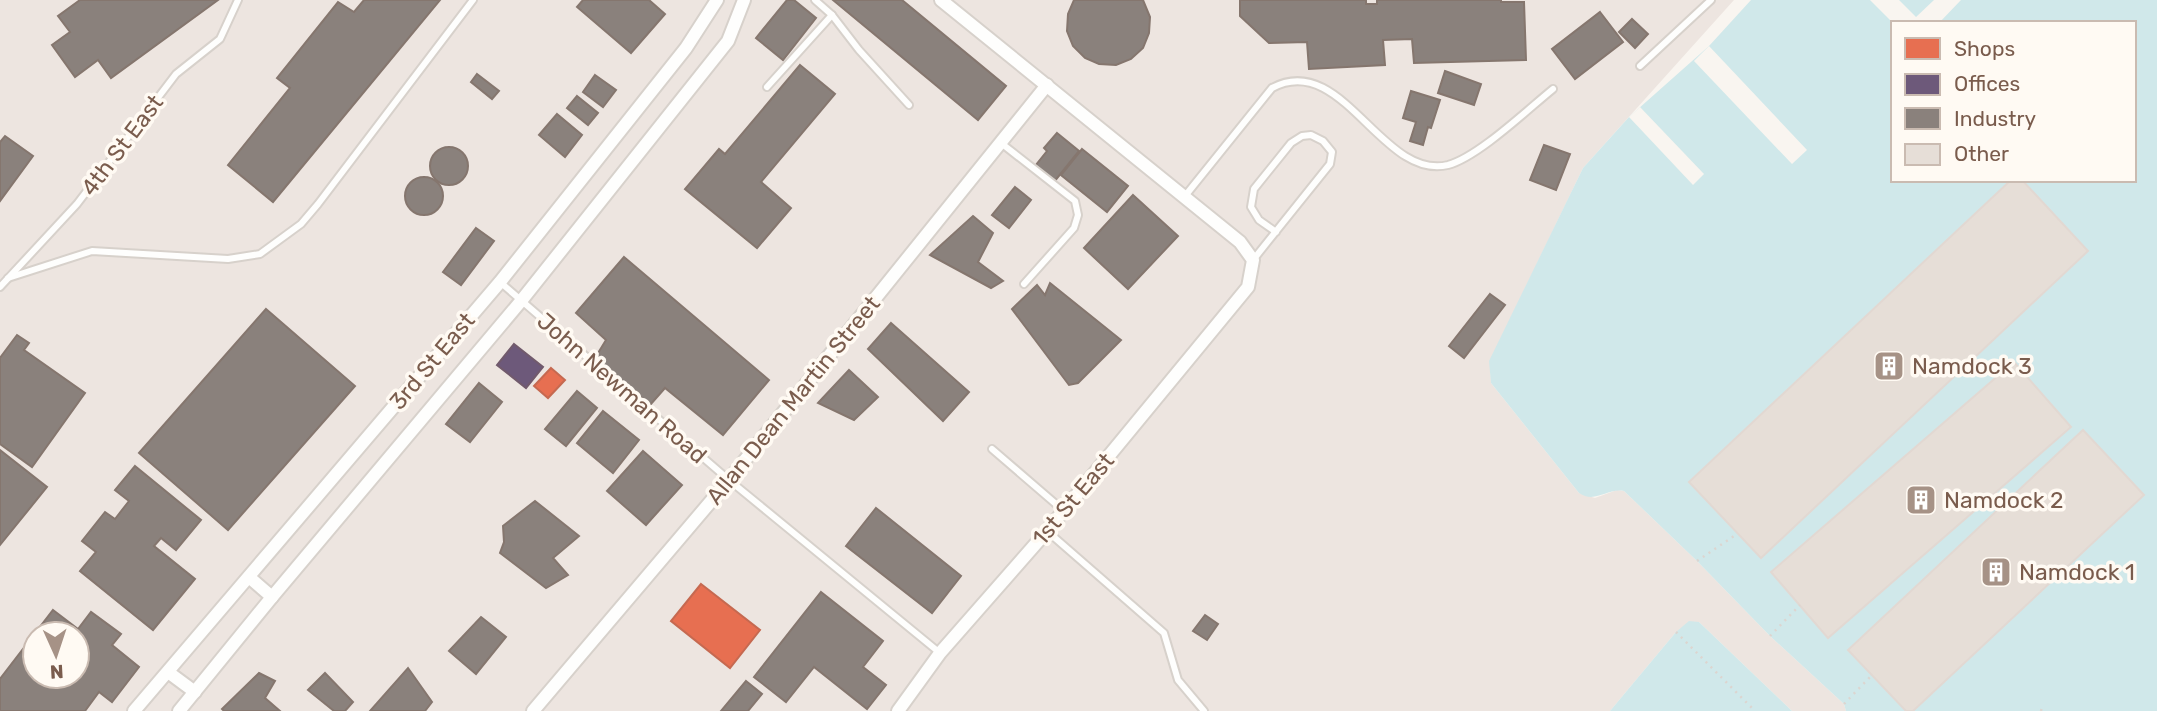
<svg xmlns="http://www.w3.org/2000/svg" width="2157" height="711" viewBox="0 0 2157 711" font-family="Rubik,sans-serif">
<rect width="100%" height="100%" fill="#f9f5f0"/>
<!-- industrial -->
<path fill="#ede5e0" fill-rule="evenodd" d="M0 0H1734L1583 168 1490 361 1491 383 1579 493 1595 498 1617 490 1624 491 1697 561 1770 636 1844 704 1846 711H1792L1699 622 1676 632 1610 711H0ZM35 634H77V676H35Z"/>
<!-- water -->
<g fill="#d0e8ea" fill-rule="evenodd">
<path d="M1751 0H2157V711H1846L1844 704 1770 636 1697 561 1624 491C1607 488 1595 504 1579 493L1491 383 1489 361 1583 168 1629 117 1709 46ZM1893 23H2134V180H1893Z"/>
<path d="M1689 621 1699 622 1792 711H1610L1676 632Z"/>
</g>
<!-- pier -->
<g fill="#f9f5f0">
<path d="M1870 0H1899L1916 17 1934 0H1961L1939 23H1893Z"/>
<path d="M1709 46 1807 150 1792 164 1694 61Z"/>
<path d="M1640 107 1704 174 1693 185 1629 117Z"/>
</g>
<!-- shops -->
<g fill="#e76f51" stroke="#c66950" stroke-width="2">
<path d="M551 368 565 380 548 398 534 386Z"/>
<path d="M701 584 760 630 730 668 671 621Z"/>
</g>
<!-- offices -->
<path fill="#6d597a" stroke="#715a6c" stroke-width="2" d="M514 344 543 367 526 388 497 365Z"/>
<!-- industry -->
<g fill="#8a817c" stroke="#85766e" stroke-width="2" fill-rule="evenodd">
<path d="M80 0H218L111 78 98 60 75 77 52 45 70 32 58 16Z"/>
<path d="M364 0H440L273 202 228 165 290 88 277 78 338 2 354 12Z"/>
<path d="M583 0H649L665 14 631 53 577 7Z"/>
<path d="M787 0H794L816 18 783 60 756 38Z"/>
<path d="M833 0H902L1006 86 978 120Z"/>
<path d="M1074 0H1143L1150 17 1149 33 1143 48 1131 59 1116 65 1099 64 1085 58 1073 46 1067 31 1068 14Z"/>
<path d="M1240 0H1366V4H1377V0H1501V2H1524L1526 60 1414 63 1412 39 1383 40 1385 65 1309 69 1307 42 1269 43 1240 16Z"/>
<path d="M1600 12 1623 42 1575 79 1552 49Z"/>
<path d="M1632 19 1648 34 1635 48 1619 32Z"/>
<path d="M800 65 835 94 761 182 791 208 757 248 685 189 719 149 725 154Z"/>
<path d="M1445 71 1481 84 1474 105 1438 93Z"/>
<path d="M477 74 499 91 492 99 471 82Z"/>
<path d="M595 75 616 90 603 107 583 92Z"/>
<path d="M1411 91 1440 100 1431 128 1428 127 1423 145 1410 141 1416 122 1403 118Z"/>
<path d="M577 96 598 113 588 125 567 108Z"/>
<path d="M557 114 582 135 565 157 539 135Z"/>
<path d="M1057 133 1079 151 1054 182 1035 166 1047 151 1044 148Z"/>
<path d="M5 136 33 156 0 201V142Z"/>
<path d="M1544 145 1570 154 1556 190 1530 180Z"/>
<circle cx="449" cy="166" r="19"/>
<path d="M1082 149 1128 186 1107 212 1061 175Z"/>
<circle cx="424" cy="196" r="19"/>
<path d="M1015 187 1031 200 1009 228 992 215Z"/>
<path d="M1133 195 1178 236 1128 289 1084 248Z"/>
<path d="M973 216 993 233 978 262 1003 281 991 288 930 255Z"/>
<path d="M476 228 494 241 461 285 443 272Z"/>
<path d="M624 257 769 380 723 435 665 388 650 405 595 358 606 340 576 313Z"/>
<path d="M1050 283 1121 340 1078 383 1069 385 1012 309 1037 285 1045 295Z"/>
<path d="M1490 294 1505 305 1464 358 1449 346Z"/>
<path d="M266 309 355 386 228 530 139 453Z"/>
<path d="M891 323 969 392 943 421 868 349Z"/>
<path d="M17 335 29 343 24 350 85 393 32 467 0 444V358Z"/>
<path d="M849 370 878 397 854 420 818 403Z"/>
<path d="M479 383 502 402 470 442 446 424Z"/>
<path d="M577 391 597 408 566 446 545 429Z"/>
<path d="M603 411 639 440 613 473 577 443Z"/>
<path d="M0 450 47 487 0 545Z"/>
<path d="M643 451 682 485 646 525 607 491Z"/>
<path d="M135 466 201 520 176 550 161 538 154 546 195 579 153 630 80 571 96 552 82 541 105 512 115 519 129 501 115 490Z"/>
<path d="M535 501 579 536 553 558 568 575 546 588 500 553 504 542 503 526Z"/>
<path d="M876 508 961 576 932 613 846 546Z"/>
<path d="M821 592 883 641 863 667 886 685 867 709 814 667 786 702 754 677Z"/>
<path d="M53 610 78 629 91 612 121 634 112 645 139 667 112 702 99 692 85 711H0V679ZM35 634H77V676H35Z"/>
<path d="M1205 615 1218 624 1207 640 1193 631Z"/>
<path d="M481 617 506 637 476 674 449 651Z"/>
<path d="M408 668 432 702 425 711H370Z"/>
<path d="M259 673 275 681 265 698 280 711H224L222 709Z"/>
<path d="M325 673 353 702 345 711H334L308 690Z"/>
<path d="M746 681 762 694 748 711H721Z"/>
</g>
<!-- building -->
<g fill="#e6ded7" stroke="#e2d8d2" stroke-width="2">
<path d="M2011 180H2022L2088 251 1761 558 1689 482Z"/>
<path d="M2014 362 2071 427 1828 638 1771 572Z"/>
<path d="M2083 430 2144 495 1913 711H1906L1848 650Z"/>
</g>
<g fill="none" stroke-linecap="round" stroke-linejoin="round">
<!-- service casing -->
<g stroke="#d7d1cb" stroke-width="10">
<g id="service">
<path d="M815 0 832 15 859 50 909 105"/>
<path d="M1640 66 1711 0"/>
<path d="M767 87 832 15"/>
<path d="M1001 143 1075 201 1078 215 1074 228 1024 284"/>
<path d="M1185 196 1272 88C1342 50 1382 181 1448 165 1478 157 1527 110 1553 89"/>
<path d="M1253 260 1330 164 1332 152 1323 141 1311 135 1302 136 1291 143 1254 189 1251 207 1259 220 1276 232"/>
<path d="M8 278 92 251 228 259 260 254 301 224 318 204 473 0"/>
<path d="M500 282 729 480 940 653"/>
<path d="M0 287 77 204 176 74 220 39 238 0"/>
<path d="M992 449 1064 511"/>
<path d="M1047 531 1164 633 1178 680 1204 711"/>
</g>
</g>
<!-- minor casing -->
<g stroke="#d7d1cb" stroke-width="16">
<g id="minor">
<path d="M249 577 272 597"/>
<path d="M168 672 195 692"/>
<path d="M134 711 500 282 686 48 717 0"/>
<path d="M179 711 272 597 521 301 728 41 744 0"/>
<path d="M533 711 729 480 1047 85"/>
<path d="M898 711 940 653 1047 531 1248 287 1253 260 1240 242 941 0"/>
</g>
</g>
<!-- path -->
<g stroke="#dcd5d0" stroke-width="2.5" stroke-dasharray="2 5" stroke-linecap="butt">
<path d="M1697 561 1737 534"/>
<path d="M1676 632 1755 711"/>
<path d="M1770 636 1800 605"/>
<path d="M1844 704 1872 675"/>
<path d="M2041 711 2042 707"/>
</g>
<!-- service -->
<use href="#service" stroke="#fefefd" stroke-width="6"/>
<!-- minor -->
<use href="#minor" stroke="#fefefd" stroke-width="12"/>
</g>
<!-- icons -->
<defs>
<g id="building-square" transform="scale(1.575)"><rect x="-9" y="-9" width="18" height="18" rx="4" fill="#a69286" stroke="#fffaf3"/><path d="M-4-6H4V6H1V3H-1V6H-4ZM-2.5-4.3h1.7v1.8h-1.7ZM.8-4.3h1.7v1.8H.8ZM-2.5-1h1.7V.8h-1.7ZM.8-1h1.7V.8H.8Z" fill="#fff"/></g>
</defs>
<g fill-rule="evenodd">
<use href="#building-square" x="1889" y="366"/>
<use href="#building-square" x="1921" y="500"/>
<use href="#building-square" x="1996" y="572"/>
</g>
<g text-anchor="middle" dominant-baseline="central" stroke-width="7" stroke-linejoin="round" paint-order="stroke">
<!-- street labels -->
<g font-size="23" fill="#7a5c4d" stroke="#fffaf3">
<text transform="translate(122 145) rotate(-53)">4th St East</text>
<text transform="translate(432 361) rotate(-50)">3rd St East</text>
<text transform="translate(622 388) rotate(41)">John Newman Road</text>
<text transform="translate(793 400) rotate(-51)">Allan Dean Martin Street</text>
<text transform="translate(1073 499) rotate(-50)">1st St East</text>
</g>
<!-- poi labels -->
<g font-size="23" fill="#7a5c4d" stroke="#fffaf3" text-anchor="start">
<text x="1912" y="366">Namdock 3</text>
<text x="1944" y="500">Namdock 2</text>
<text x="2019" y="572">Namdock 1</text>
</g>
</g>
<!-- legend -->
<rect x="1891" y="21" width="245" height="161" fill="#fffaf3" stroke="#cabbb1" stroke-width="2"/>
<rect x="1905" y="38" width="35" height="21" fill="#e76f51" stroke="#cabbb1" stroke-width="2"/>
<text x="1954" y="56" font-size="21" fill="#7a5c4d">Shops</text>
<rect x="1905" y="74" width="35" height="21" fill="#6d597a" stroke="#cabbb1" stroke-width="2"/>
<text x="1954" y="91" font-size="21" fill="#7a5c4d">Offices</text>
<rect x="1905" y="108" width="35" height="21" fill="#8a817c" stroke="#cabbb1" stroke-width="2"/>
<text x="1954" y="126" font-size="21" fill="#7a5c4d">Industry</text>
<rect x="1905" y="144" width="35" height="21" fill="#e6ded7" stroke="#cabbb1" stroke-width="2"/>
<text x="1954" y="161" font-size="21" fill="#7a5c4d">Other</text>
<!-- north arrow -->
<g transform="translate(56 655) rotate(177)"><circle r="33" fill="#fffaf3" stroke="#cabbb1" stroke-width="2"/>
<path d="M0-5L12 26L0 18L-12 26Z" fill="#a69286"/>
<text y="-10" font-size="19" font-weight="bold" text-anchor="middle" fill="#7a5c4d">N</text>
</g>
</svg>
